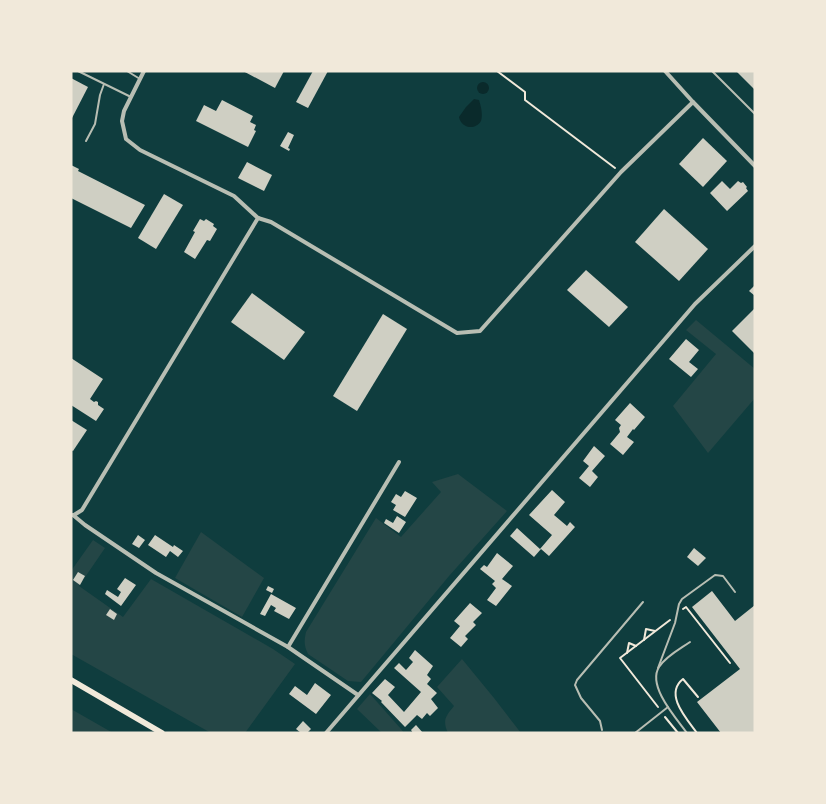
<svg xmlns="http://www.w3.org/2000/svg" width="826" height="804" viewBox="0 0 826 804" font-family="'Golos Text',sans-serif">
<rect width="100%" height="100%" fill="#0f3d3e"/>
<!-- green -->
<g fill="#244646">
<path d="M696 320 755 369V398L708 453 673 406 716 354 686 330Z"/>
<path d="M458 474 507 511 449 576 361 682 348 681 308 654C304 646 304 641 306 632L376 518 401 537 441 492 432 482Z"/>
<path d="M201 532 264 578 242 617 175 578Z"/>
<path d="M93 540 105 548 79 586 123 617 151 579 273 649 295 664 245 733H211L71 654V571Z"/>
<path d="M462 659 494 698 521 733H448C442 720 446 716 454 706L437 687Z"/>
<path d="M370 694 401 729 404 733H382L357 709Z"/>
<path d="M71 709 113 733H71Z"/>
</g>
<!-- water -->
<g fill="#0a2a2b">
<circle cx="483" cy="88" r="6"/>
<path d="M474 99 479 100C481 106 483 115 481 121 475 131 461 128 459 117L466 107Z"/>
</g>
<!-- building -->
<g fill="#cfcfc3">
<path d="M243 71H284L275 88Z"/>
<path d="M313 71H328L308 108 296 102Z"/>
<path d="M736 71H755V90Z"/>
<path d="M71 78 88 87 71 120Z"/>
<path d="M222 100 253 116 250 122 256 125 254 130 256 131 248 147 196 121 204 105 216 111Z"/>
<path d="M288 132 294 135 288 148 290 149 289 151 280 146Z"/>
<path d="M703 138 727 161 703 187 679 164Z"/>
<path d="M247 162 272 175 264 191 238 178Z"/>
<path d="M71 165 79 169 78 171 145 205 131 228 71 198Z"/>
<path d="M722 181 730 189 738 181 741 183 743 182 747 187 746 188 748 191 727 211 710 193Z"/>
<path d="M164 194 183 205 156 249 138 238Z"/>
<path d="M664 209 708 249 679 281 635 242Z"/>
<path d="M200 219 204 221 206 219 214 224 213 226 217 229 210 241 207 240 195 259 184 252 195 232 193 231Z"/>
<path d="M586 270 628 307 609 327 567 290Z"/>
<path d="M755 285V296L749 291Z"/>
<path d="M252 293 305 332 284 360 231 322Z"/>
<path d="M755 308V354L732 331Z"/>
<path d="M383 314 407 329 357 411 333 396Z"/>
<path d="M686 339 699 350 689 362 698 369 691 377 669 359Z"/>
<path d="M71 358 103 379 90 399 94 402 96 401 98 402V405L104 409 96 421 71 405Z"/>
<path d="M630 403 645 417 634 430 633 429 627 437 634 442 623 455 610 444 620 432 619 428 621 425 615 420Z"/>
<path d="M71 420 87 430 73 451 71 450Z"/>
<path d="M594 446 605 456 592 471 598 477 590 487 579 478 589 466 583 461Z"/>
<path d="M552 490 565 502 554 515 567 526 570 522 575 527 549 556 541 549 534 557 510 536 517 528 540 549 552 535 529 515Z"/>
<path d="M405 491 417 498 405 517 393 510 396 505 391 502 396 494 401 497Z"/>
<path d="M397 516 406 522 399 533 384 523 386 519 393 523Z"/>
<path d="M138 535 145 540 139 548 132 544Z"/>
<path d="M155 535 173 547 174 545 183 551 178 557 170 551 166 557 148 545Z"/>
<path d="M694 548 706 558 698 566 687 557Z"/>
<path d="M497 553 513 566 502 579 512 586 496 606 487 600 496 588 492 584 495 581 480 569 484 565 487 567Z"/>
<path d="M78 572 85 576 80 585 73 580Z"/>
<path d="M125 578 136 585 121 606 105 594 107 590 118 597 121 592 117 589Z"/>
<path d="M268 586 274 589 272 593 266 590Z"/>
<path d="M712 591 735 621 755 605V733H721L697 702 740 669 692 607Z"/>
<path d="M271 594 296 608 289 619 274 611 276 608 271 605 265 616 260 614Z"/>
<path d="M470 603 482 613 473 622 476 625 465 636 468 639 461 647 450 638 460 626 454 621Z"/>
<path d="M110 609 117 614 114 620 106 615Z"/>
<path d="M415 650 433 666 427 675 431 679 427 684 437 693 431 699 438 708 430 716 427 713 422 719 417 715 405 727 381 702 382 701 372 693 385 679 395 687 388 695 404 712 421 692 394 668 399 663 406 670 413 662 409 658Z"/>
<path d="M315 683 331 695 316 714 289 694 295 686 307 695Z"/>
<path d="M303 721 311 729 307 733H301L296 729Z"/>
<path d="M416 725 423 733H413L411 730Z"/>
</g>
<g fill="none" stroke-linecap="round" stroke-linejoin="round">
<!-- path -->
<g stroke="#f1e9da" stroke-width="2">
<path d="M497 71 525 92V100L615 168"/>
<path d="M683 609 686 607 730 663"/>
<path d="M644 640 646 629 655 631"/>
<path d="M627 653 629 643 636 646"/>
<path d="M658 707 620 658 670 620"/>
<path d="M665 717 678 733"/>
<path d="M697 733C686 718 664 694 683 679L698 697"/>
</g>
<!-- service -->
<g stroke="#b8beb3" stroke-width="2">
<path d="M78 71 131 97"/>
<path d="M127 71 140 79"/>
<path d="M712 71 755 114"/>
<path d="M86 141 95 124 100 95 104 84"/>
<path d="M658 668 675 623 679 604 682 599 715 575 723 576 735 592"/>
<path d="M602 730 600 721 581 698 575 685 577 680 643 602"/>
<path d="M635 733 668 707"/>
<path d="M687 733C676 718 647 686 659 667 666 656 680 649 690 642"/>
</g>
<!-- minor -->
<g stroke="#b8beb3" stroke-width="4">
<path d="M144 71 124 111 122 121 126 139 140 150 234 196 258 218"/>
<path d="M665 71 693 102"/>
<path d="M258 218 271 222 457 333 480 331 621 172 693 102 755 166"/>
<path d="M73 515 85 525 156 573 288 647 358 695"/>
<path d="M74 515 82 510 258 218"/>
<path d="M288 647 399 462"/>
<path d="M326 733 695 304 755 246"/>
</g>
<!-- secondary -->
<path stroke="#f1e9da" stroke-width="5.5" d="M71 680 162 733"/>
</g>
<!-- border -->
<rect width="826" height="804" fill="none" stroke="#f1e9da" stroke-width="145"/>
</svg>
